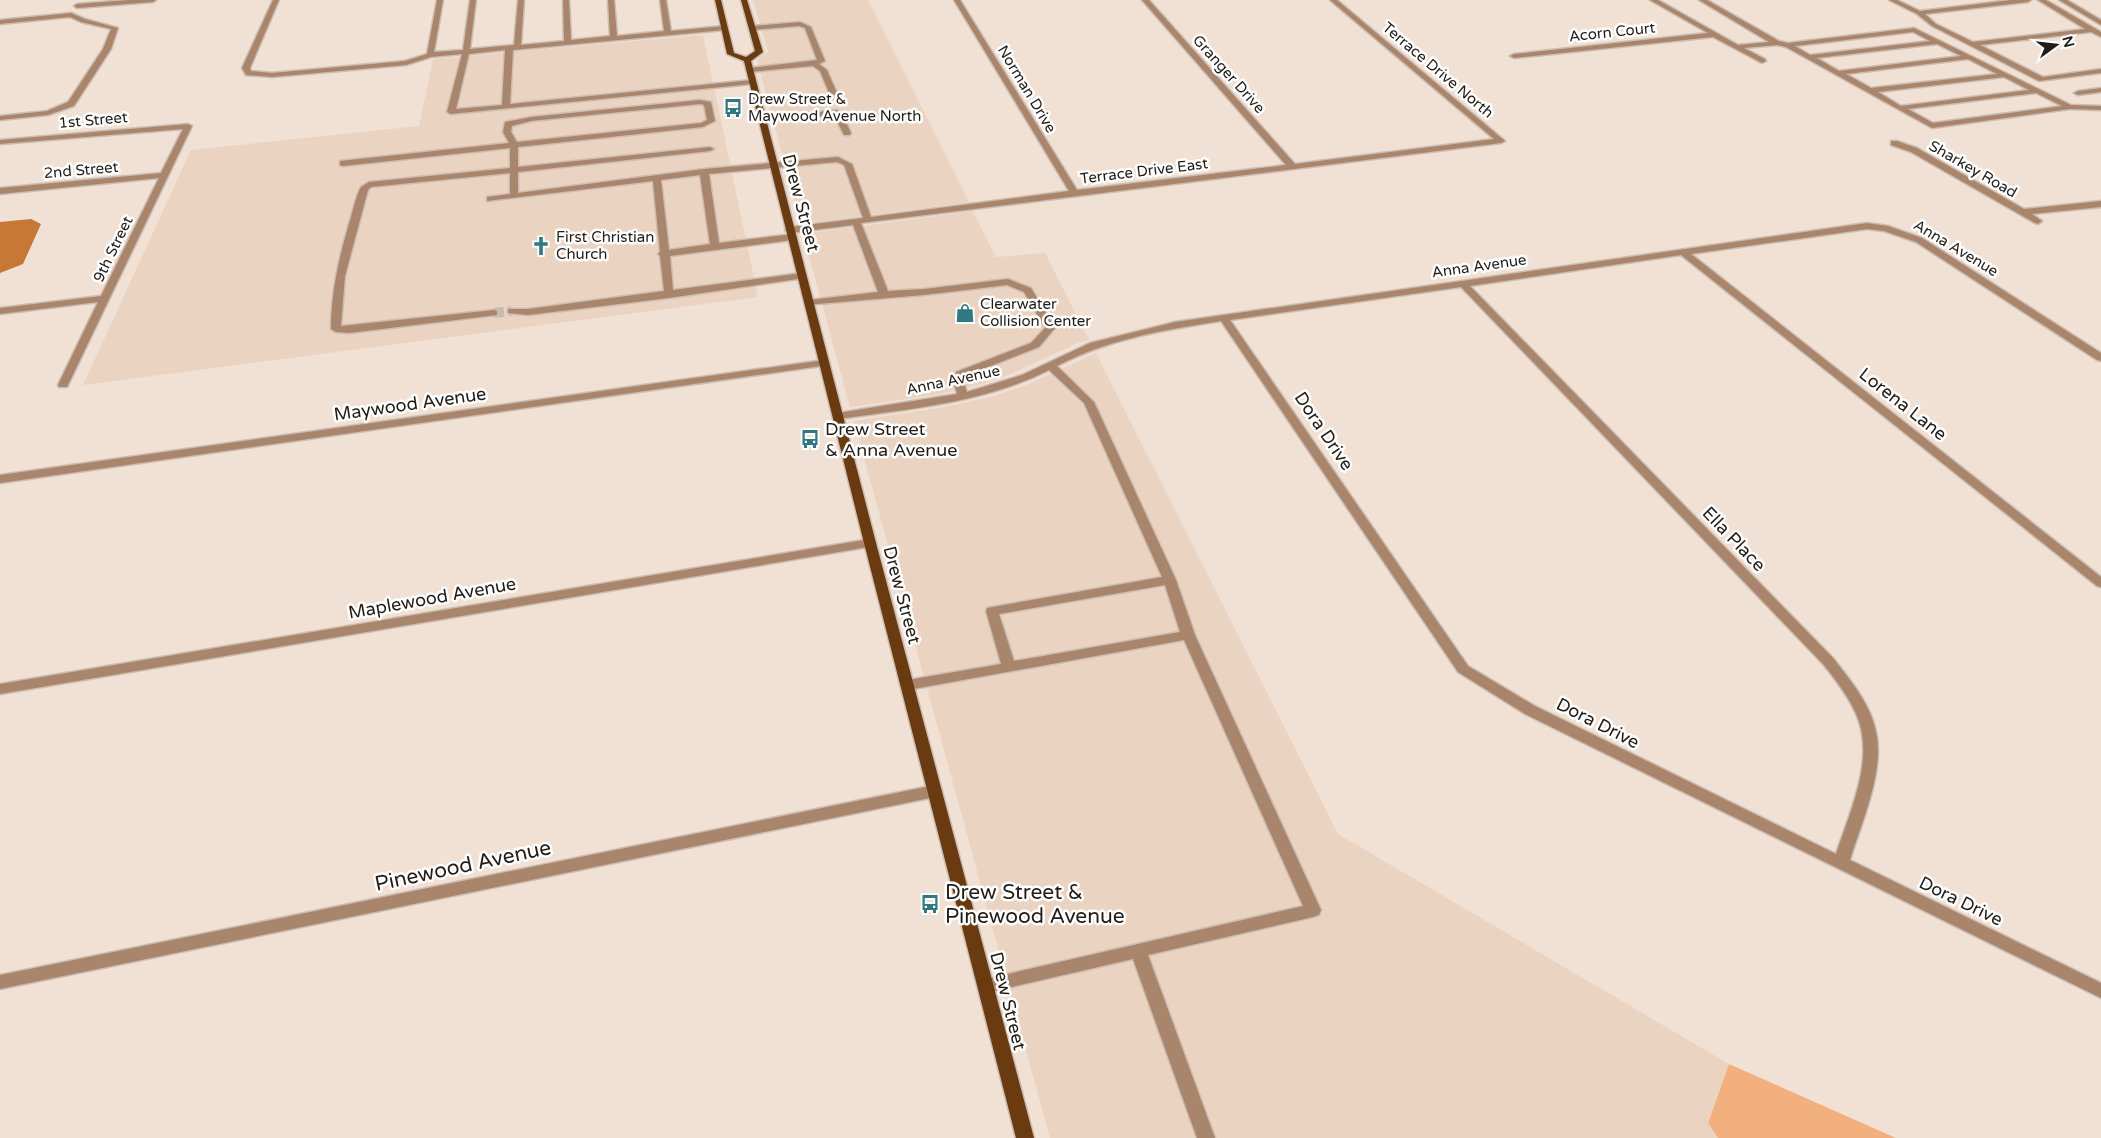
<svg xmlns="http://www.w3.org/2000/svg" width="2101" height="1138" viewBox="0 0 2101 1138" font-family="'Varela Round',sans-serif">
<rect width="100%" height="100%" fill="#f1e0d4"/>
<!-- built -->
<g fill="#ebd3c2">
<path d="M753 0H868L969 202 801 224 757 60 768 51Z"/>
<path d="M703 35 758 297 83 385 191 150 419 126 433 59Z"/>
<path d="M973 211 996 257 1045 253 1089 340 1075 344 1009 375 979 385 939 394 850 407 803 234Z"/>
<path d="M1096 353 1338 834 1729 1064 1708 1122 1718 1138H1050L854 421 945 407 991 397 1026 385Z"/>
</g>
<!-- green -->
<path fill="#f3b07f" d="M1729 1064 1896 1138H1718L1708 1123Z"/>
<!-- water -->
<path fill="#c77837" d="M31 219 41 224 23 264 0 273V222Z"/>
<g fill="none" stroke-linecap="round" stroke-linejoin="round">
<!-- minor-tunnel -->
<path stroke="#c8b9ae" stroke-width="10" stroke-dasharray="10 5" stroke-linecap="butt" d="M494 313 511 311"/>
<!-- minor casing -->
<g stroke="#ccbdb2" stroke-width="3">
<g id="minor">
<path d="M128 0H156L153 2 77 8 74 6 77 4Z"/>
<path d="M273 0H279L250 68 251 71 272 73 405 61 427 54 437 0H443L434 52 463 50 470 0H476L470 49 514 45 518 0H524L521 45 564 41 563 0H569L571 40 610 36 608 0H614L617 36 664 31 660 0H666L671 31 724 26 727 28 724 30 513 50 510 104 752 80 756 82 752 84 451 114 447 112 462 54 431 57 406 65 272 77 246 75 242 68ZM505 50 502 105 456 109 469 54Z"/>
<path d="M954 0H960L1077 190 1286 165 1142 0H1149L1295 164 1494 139 1330 0H1337L1505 141 1501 143 861 223 888 291 924 289 1008 279 1031 288 1055 328 1039 347 965 376 964 383 967 392 1022 375 1090 343 1175 322 1867 223 1888 226 1922 238 2101 353V361L2097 360 1916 242 1884 231 1867 229 1691 254 2101 577V587L2097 586 1681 255 1470 286 1833 658C1851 681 1873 707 1877 737 1883 775 1861 824 1850 860L2101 983V998L1525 714 1458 672 1221 321C1164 330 1108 339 1057 366L1094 402 1176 580 1195 635 1321 910 1319 915 1313 917 1148 955 1215 1138H1197L1133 959 986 993 980 991 978 986 980 981 986 979 1303 906 1184 640 908 690 903 688 901 685 903 682 908 680 1001 664 986 611 987 608 1162 577 1084 403 1049 370C984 403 909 409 838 419L833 416 838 413 957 394 954 383 956 372 1031 343 1045 328 1024 292 1007 285 924 295 806 305V301L809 300 878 292 853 225 790 233 785 230 790 227 863 218 844 165 837 162 709 174 719 243 792 234 797 237 792 240 670 256 673 290 802 273 805 274V278L669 298 528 315 508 313V309H528L664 291 660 256 658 254 660 252 653 181 487 201V197L510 194V173L371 187 368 190 345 276 341 326 494 310 497 311V315L349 333 336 332 331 329C331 290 340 254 351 217 354 207 356 196 361 187L369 182 510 168V148L343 166 340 165V161L509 143 503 132 505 122 531 117 700 100 711 102 715 121 703 127 518 147V167L710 147 714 149 710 151 518 172V193L704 169 838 157 852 164 871 217 1069 191ZM700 104 704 105 707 120 701 123 517 142 511 132 512 126 531 121ZM700 175 710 244 669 250 661 180ZM1461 287 1823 664C1836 680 1849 697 1857 716 1875 760 1850 811 1836 854L1535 706 1468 666 1230 320ZM1165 585 1180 632 1014 661 999 614Z"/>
<path d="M1650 0H1658L1738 45 1769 42 1699 0H1707L1779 41 1788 43 1914 28 2071 105 2101 106V110L2070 109 1932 128 1786 47 1777 45 1744 48 1765 59 1766 61 1762 63 1713 37 1514 58 1510 56 1514 54 1708 33ZM1913 32 1930 41 1810 55 1795 46ZM1937 44 1961 56 1839 71 1817 58ZM1968 59 1997 74 1871 88 1846 74ZM2004 77 2029 90 1901 106 1878 92ZM2036 93 2062 106 1933 123 1908 109Z"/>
<path d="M1889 0H1897L1920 11 2011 0H2031L2028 2 1925 14 1936 24 1973 42 2085 29 2038 0H2046L2101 32V37L2091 32 1980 45 2043 77 2101 69V73L2039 81 1932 26 1917 14Z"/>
<path d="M2059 0H2067L2101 20V25Z"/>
<path d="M71 13 85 19 118 28 111 49 74 106 48 115 0 120V116L47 111 68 102 103 49 111 29 81 22 70 17 0 24V20Z"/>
<path d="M800 22 811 27 825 61 819 64 827 70 837 93 836 95H830L820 71 813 66 750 72 746 70 750 68 817 60 805 28 799 26 753 30 750 28 753 26Z"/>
<path d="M2101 88V92L2078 95 2074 93 2078 91Z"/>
<path d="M837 110 841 112 851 133 850 135H844L834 115 761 122 757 120 761 118Z"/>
<path d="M188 124 192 126 68 385 67 387H59L58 385 98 302 0 314V308L101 296 159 178 0 194V188L161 173 183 129 0 144V140Z"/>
<path d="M1891 141H1897L1917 148 2024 209 2101 201V207L2032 214 2042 221 2038 224 2035 223 1911 152 1891 145Z"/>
<path d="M824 360 829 363 828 365 0 483V475Z"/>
<path d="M870 539 874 540 876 543 874 546 0 694V684Z"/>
<path d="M935 785 940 787 942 791 940 795 935 797 0 989V975Z"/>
</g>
</g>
<!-- major casing -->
<g stroke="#ccbdb2" stroke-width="3">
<path id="major" d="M715 0H721L734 53 746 57 755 51 741 0H747L763 52 751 61 876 543 1034 1138H1016L864 543 744 61 727 54Z"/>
</g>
<!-- minor -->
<use href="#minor" fill="#a9856c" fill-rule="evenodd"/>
<!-- major -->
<use href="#major" fill="#6a3a10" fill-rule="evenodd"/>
</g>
<!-- icons -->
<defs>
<g id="bus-bare" transform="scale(1.5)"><path d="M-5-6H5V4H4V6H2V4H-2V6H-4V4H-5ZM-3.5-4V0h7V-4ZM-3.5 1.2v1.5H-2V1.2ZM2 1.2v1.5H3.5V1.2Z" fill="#307882" stroke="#fff" stroke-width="2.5" paint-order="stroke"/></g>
<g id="church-bare" transform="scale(1.5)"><path d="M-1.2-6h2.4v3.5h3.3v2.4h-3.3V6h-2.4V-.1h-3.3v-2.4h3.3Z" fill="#307882" stroke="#fff" stroke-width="2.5" paint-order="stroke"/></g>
<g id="shop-bare" transform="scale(1.5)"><path d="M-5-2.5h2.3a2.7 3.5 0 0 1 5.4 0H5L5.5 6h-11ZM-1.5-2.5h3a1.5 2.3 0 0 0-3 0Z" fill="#307882" stroke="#fff" stroke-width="2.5" paint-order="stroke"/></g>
</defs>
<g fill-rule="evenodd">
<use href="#bus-bare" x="733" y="108"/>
<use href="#church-bare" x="541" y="246"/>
<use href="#shop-bare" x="965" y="313"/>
<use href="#bus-bare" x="810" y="439"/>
<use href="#bus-bare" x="930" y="904"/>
</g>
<g text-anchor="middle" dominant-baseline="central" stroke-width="5" stroke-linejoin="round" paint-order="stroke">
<!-- far-street labels -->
<g font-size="15" fill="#221c17" stroke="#fff">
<text transform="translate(1612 32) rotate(-6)">Acorn Court</text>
<text transform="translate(1438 70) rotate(40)">Terrace Drive North</text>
<text transform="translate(1229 74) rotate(48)">Granger Drive</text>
<text transform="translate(1027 89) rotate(59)">Norman Drive</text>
<text transform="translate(93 120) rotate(-5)">1st Street</text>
<text transform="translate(1973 169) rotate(30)">Sharkey Road</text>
<text transform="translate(81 170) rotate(-5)">2nd Street</text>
<text transform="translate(1144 171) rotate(-7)">Terrace Drive East</text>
<text transform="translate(1956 248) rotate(31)">Anna Avenue</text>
<text transform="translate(113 249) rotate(-64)">9th Street</text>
<text transform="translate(1479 266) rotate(-8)">Anna Avenue</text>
<text transform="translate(953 380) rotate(-12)">Anna Avenue</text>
</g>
<!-- far-poi labels -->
<g font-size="15" fill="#221c17" stroke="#fff" text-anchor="start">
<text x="748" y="99">Drew Street &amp;<tspan x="748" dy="17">Maywood Avenue North</tspan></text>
<text x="556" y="237">First Christian<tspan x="556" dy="17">Church</tspan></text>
<text x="980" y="304">Clearwater<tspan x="980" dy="17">Collision Center</tspan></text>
</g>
<!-- street labels -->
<g font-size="18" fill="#221c17" stroke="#fff">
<text transform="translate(801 203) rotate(75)">Drew Street</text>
<text transform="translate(410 404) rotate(-8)">Maywood Avenue</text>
<text transform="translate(1903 404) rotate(38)">Lorena Lane</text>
<text transform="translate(1324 431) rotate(56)">Dora Drive</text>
<text transform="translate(1734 539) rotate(46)">Ella Place</text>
<text transform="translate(902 595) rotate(75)">Drew Street</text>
<text transform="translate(432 598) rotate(-10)">Maplewood Avenue</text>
<text transform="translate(1598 723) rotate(27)">Dora Drive</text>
<text transform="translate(1961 901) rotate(26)">Dora Drive</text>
<text transform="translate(1008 1001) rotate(76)">Drew Street</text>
</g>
<!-- poi labels -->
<g font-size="18" fill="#221c17" stroke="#fff" text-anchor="start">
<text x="825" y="429">Drew Street<tspan x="825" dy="21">&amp; Anna Avenue</tspan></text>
</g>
<!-- near-street labels -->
<g font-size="21" fill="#221c17" stroke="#fff">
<text transform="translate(463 866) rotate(-12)">Pinewood Avenue</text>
</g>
<!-- near-poi labels -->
<g font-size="21" fill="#221c17" stroke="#fff" text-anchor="start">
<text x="945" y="892">Drew Street &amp;<tspan x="945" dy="24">Pinewood Avenue</tspan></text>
</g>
</g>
<!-- north arrow -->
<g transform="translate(2056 45) rotate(75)" stroke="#ffffff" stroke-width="4" paint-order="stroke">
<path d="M0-4L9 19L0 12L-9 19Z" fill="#221c17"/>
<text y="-8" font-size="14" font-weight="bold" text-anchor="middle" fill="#221c17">N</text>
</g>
</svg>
